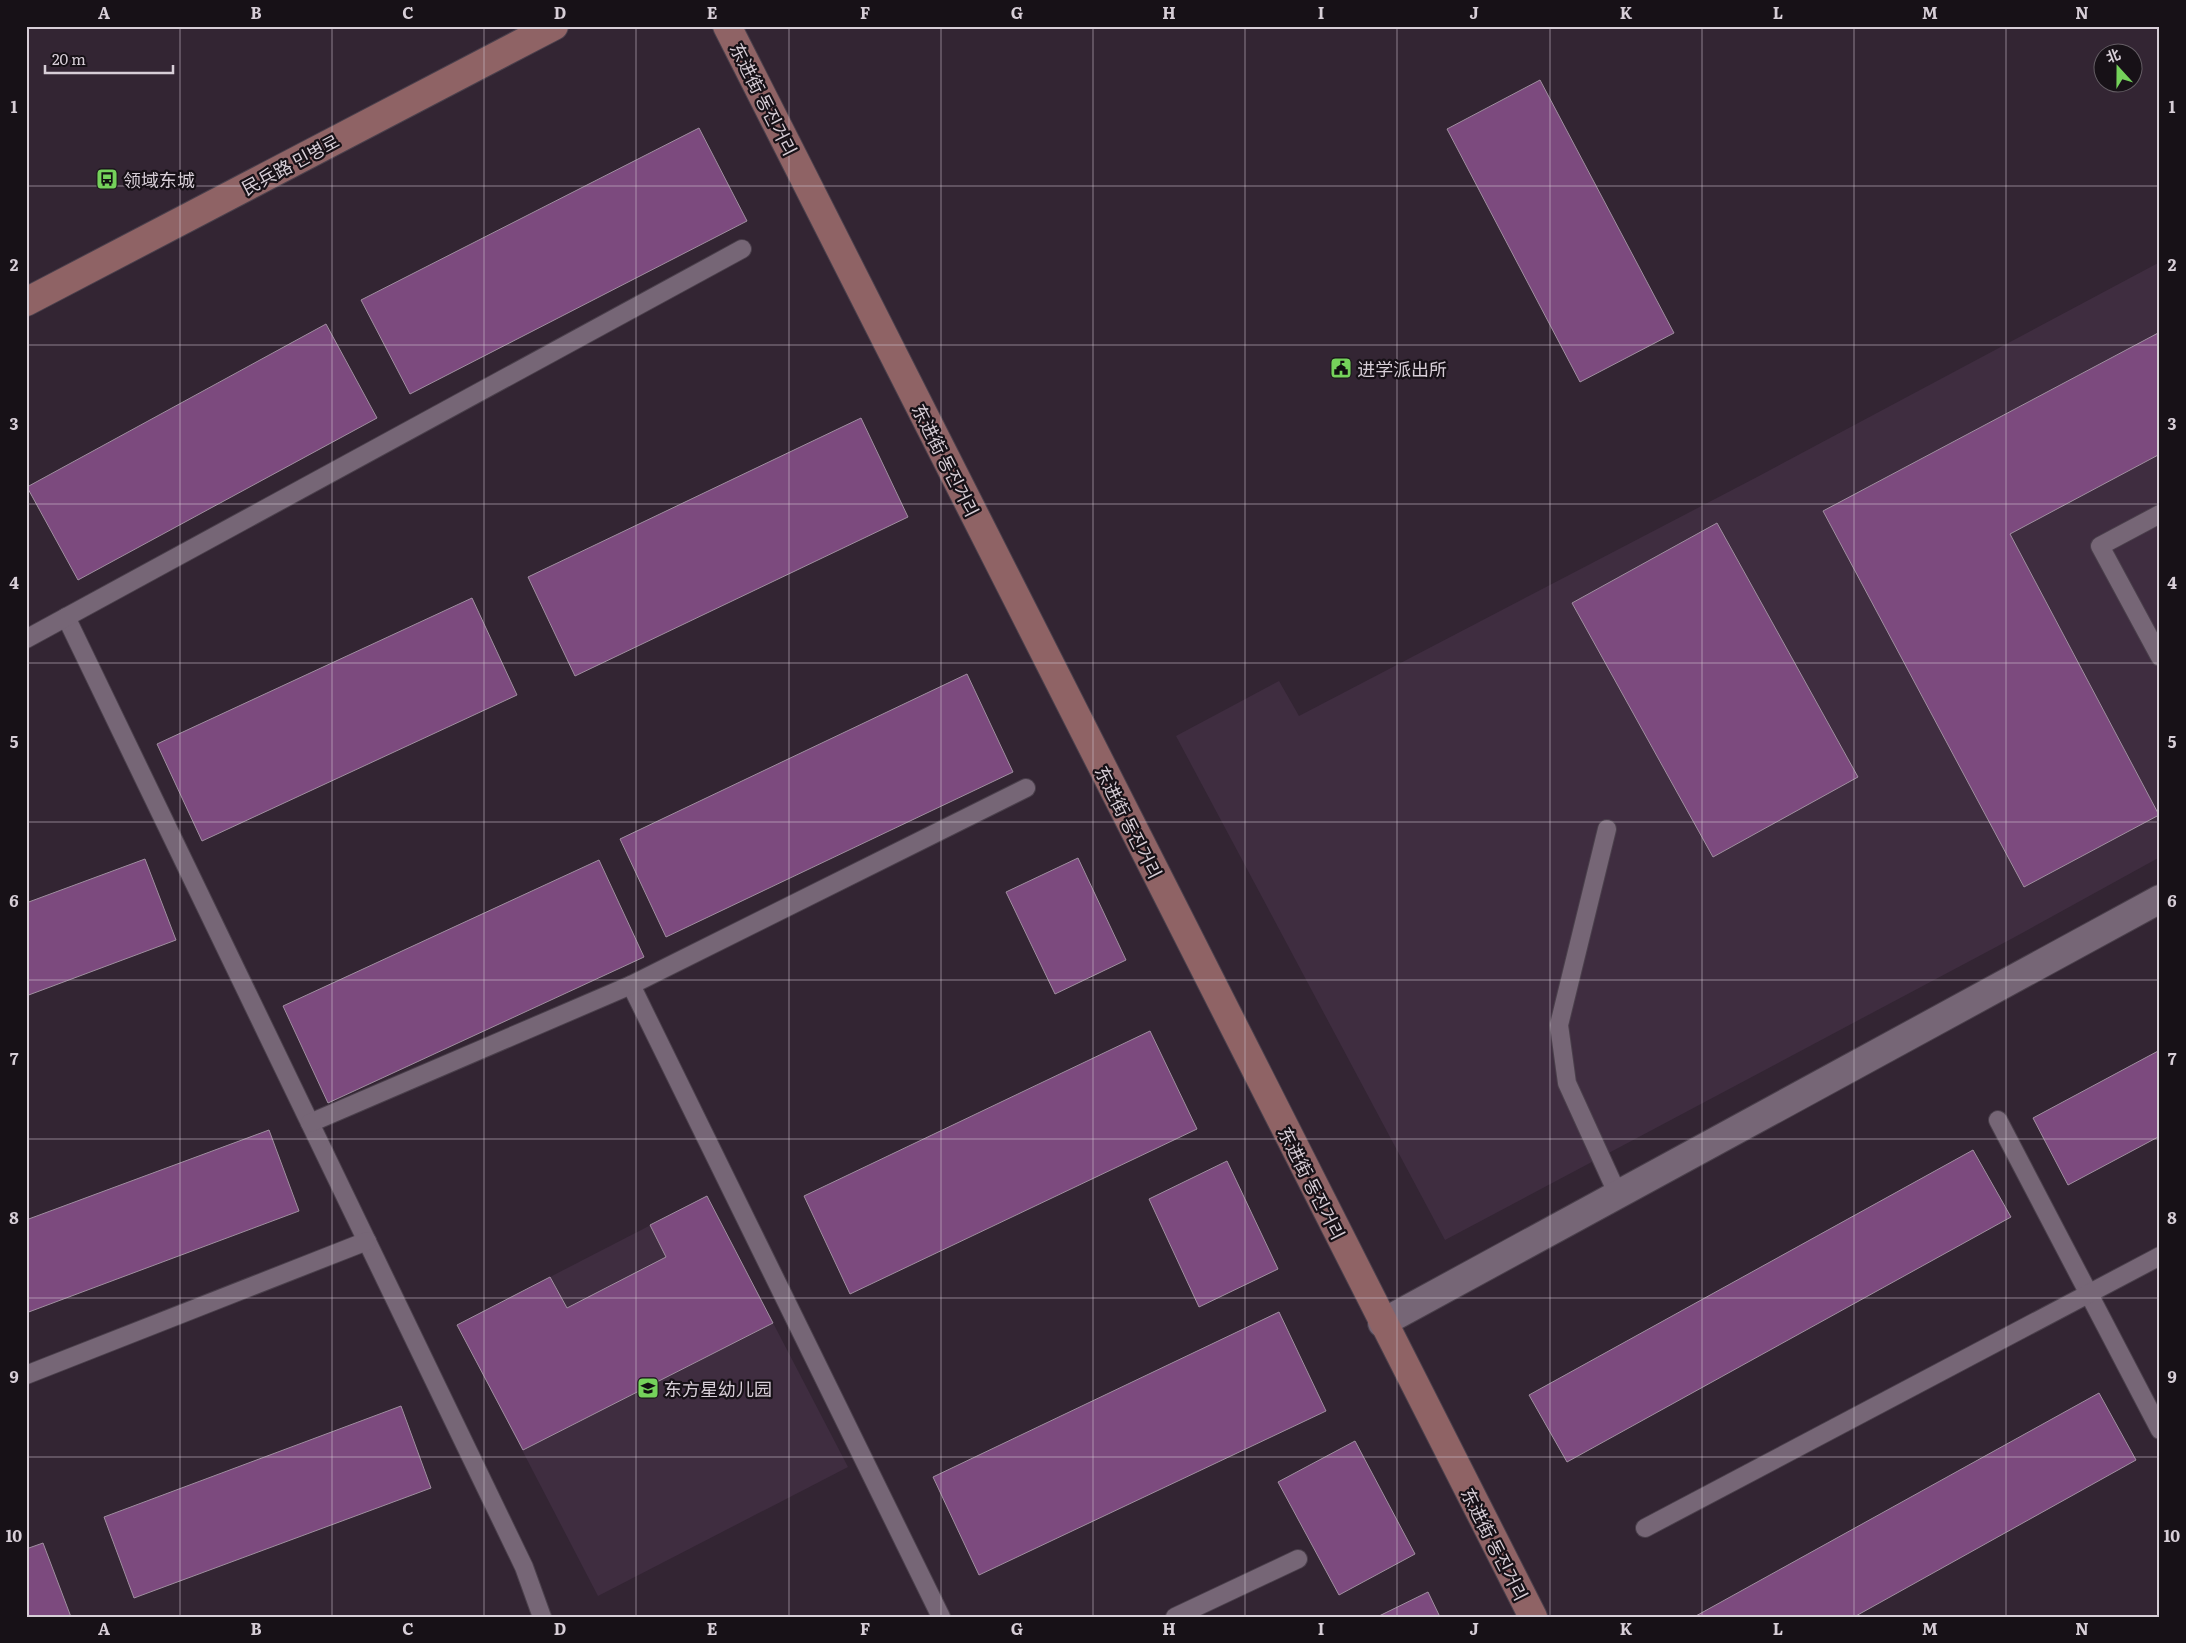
<svg xmlns="http://www.w3.org/2000/svg" width="2186" height="1643" viewBox="0 0 2186 1643" font-family="Literata,'Noto Sans SC','Noto Sans KR',serif">
<rect width="100%" height="100%" fill="#332533"/>
<!-- built -->
<g fill="#3f2d40">
<path d="M2160 262V857L2013 938 1445 1240 1176 736 1279 681 1299 716 1759 476Z"/>
<path d="M707 1196 848 1467 598 1596 457 1325Z"/>
</g>
<!-- building -->
<g fill="#7c4a7e" stroke="#a08fa0">
<path d="M1540 80 1674 333 1580 382 1447 129Z"/>
<path d="M699 128 747 221 410 394 361 300Z"/>
<path d="M326 324 377 418 78 580 27 487Z"/>
<path d="M2160 332V454L2010 534 2159 815 2024 887 1823 511Z"/>
<path d="M861 418 908 517 575 676 528 577Z"/>
<path d="M1717 523 1858 777 1713 857 1572 603Z"/>
<path d="M472 598 517 695 202 841 157 744Z"/>
<path d="M967 674 1013 772 666 937 620 839Z"/>
<path d="M1078 858 1126 960 1055 994 1006 892Z"/>
<path d="M145 859 176 940 26 996V903Z"/>
<path d="M599 860 644 957 328 1103 283 1006Z"/>
<path d="M1150 1031 1197 1129 850 1294 804 1196Z"/>
<path d="M2160 1050V1136L2068 1185 2033 1118Z"/>
<path d="M269 1130 299 1211 26 1313V1220Z"/>
<path d="M1973 1150 2011 1217 1567 1462 1529 1395Z"/>
<path d="M1227 1161 1278 1269 1199 1307 1149 1199Z"/>
<path d="M707 1196 773 1323 523 1450 457 1325 550 1277 567 1308 666 1257 650 1225Z"/>
<path d="M1279 1312 1326 1411 979 1575 933 1477Z"/>
<path d="M2099 1393 2136 1460 1854 1617H1694Z"/>
<path d="M401 1406 431 1488 134 1598 104 1517Z"/>
<path d="M1355 1441 1415 1554 1339 1595 1278 1482Z"/>
<path d="M43 1543 71 1617H26V1549Z"/>
<path d="M1428 1592 1440 1617H1377Z"/>
</g>
<g fill="none" stroke-linecap="round" stroke-linejoin="round">
<!-- lane casing -->
<g stroke="#4b404c" stroke-width="20">
<g id="lane">
<path d="M2160 514 2100 546 2160 657"/>
<path d="M66 617 524 1567 542 1617"/>
<path d="M26 639 742 249"/>
<path d="M1607 829 1559 1025 1567 1083 1618 1195"/>
<path d="M631 985 941 1617"/>
<path d="M1998 1120 2160 1430"/>
<path d="M310 1123 631 985 1026 788"/>
<path d="M26 1375 367 1241"/>
<path d="M1645 1528 2160 1256"/>
<path d="M1175 1617 1298 1559"/>
</g>
</g>
<!-- street casing -->
<g stroke="#4b404c" stroke-width="30">
<path id="street" d="M1382 1323 2160 899"/>
</g>
<!-- secondary casing -->
<g stroke="#4b404c" stroke-width="30">
<g id="secondary">
<path d="M727 26 1533 1617"/>
<path d="M26 302 554 26"/>
</g>
</g>
<!-- lane -->
<use href="#lane" stroke="#766676" stroke-width="18"/>
<!-- street -->
<use href="#street" stroke="#766676" stroke-width="28"/>
<!-- secondary -->
<use href="#secondary" stroke="#8f6365" stroke-width="28"/>
</g>
<!-- grid -->
<path fill="none" stroke="#d7ced7" stroke-width="1" stroke-opacity="0.55" d="M180 26V1617M332 26V1617M484 26V1617M636 26V1617M789 26V1617M941 26V1617M1093 26V1617M1245 26V1617M1397 26V1617M1550 26V1617M1702 26V1617M1854 26V1617M2006 26V1617M26 186H2160M26 345H2160M26 504H2160M26 663H2160M26 822H2160M26 980H2160M26 1139H2160M26 1298H2160M26 1457H2160"/>
<!-- icons -->
<defs>
<g id="bus-square" transform="scale(1.125)"><rect x="-9" y="-9" width="18" height="18" rx="4" fill="#75d25b" stroke="#171117"/><path d="M-5-6H5V4H4V6H2V4H-2V6H-4V4H-5ZM-3.5-4V0h7V-4ZM-3.5 1.2v1.5H-2V1.2ZM2 1.2v1.5H3.5V1.2Z" fill="#111"/></g>
<g id="civic-square" transform="scale(1.125)"><rect x="-9" y="-9" width="18" height="18" rx="4" fill="#75d25b" stroke="#171117"/><path d="M-.6-6.5H3V-4.5H.6V-3L4-1V1h2V6H-6V1h2V-1L-.6-3ZM-1.2 2.5V6h2.4V2.5Z" fill="#111"/></g>
<g id="school-square" transform="scale(1.125)"><rect x="-9" y="-9" width="18" height="18" rx="4" fill="#75d25b" stroke="#171117"/><path d="M0-5L7-2L0 1L-7-2ZM-4 1L0 2.5L4 1V4Q0 6-4 4Z" fill="#111"/></g>
</defs>
<g fill-rule="evenodd">
<use href="#bus-square" x="107" y="179"/>
<use href="#civic-square" x="1341" y="368"/>
<use href="#school-square" x="648" y="1388"/>
</g>
<g text-anchor="middle" dominant-baseline="central" stroke-width="4.5" stroke-linejoin="round" paint-order="stroke">
<!-- street labels -->
<g font-size="18" fill="#d7ced7" stroke="#171117">
<text transform="translate(764 99) rotate(63)">东进街 동진거리</text>
<text transform="translate(290 164) rotate(-28)">民兵路 민병로</text>
<text transform="translate(946 460) rotate(63)">东进街 동진거리</text>
<text transform="translate(1129 822) rotate(63)">东进街 동진거리</text>
<text transform="translate(1312 1183) rotate(63)">东进街 동진거리</text>
<text transform="translate(1495 1544) rotate(63)">东进街 동진거리</text>
</g>
<!-- poi labels -->
<g font-size="18" fill="#d7ced7" stroke="#171117" text-anchor="start">
<text x="123" y="179">领域东城</text>
<text x="1357" y="368">进学派出所</text>
<text x="664" y="1388">东方星幼儿园</text>
</g>
</g>
<!-- border -->
<rect width="2186" height="1643" fill="none" stroke="#171117" stroke-width="55"/>
<!-- north arrow -->
<g transform="translate(2118 68) rotate(339)"><circle r="24" fill="#171117" stroke="#645d64"/>
<path d="M0-4L9 19L0 12L-9 19Z" fill="#75d25b"/>
<text y="-8" font-size="14" font-weight="bold" text-anchor="middle" fill="#d7ced7">北</text>
</g>
<!-- scale -->
<path d="M45 65v8h128v-8" fill="none" stroke="#d7ced7" stroke-width="2.5"/>
<text x="52" y="65" font-size="15" fill="#d7ced7" stroke="#171117" stroke-width="4" paint-order="stroke">20 m</text>
<rect x="28" y="28" width="2130" height="1588" fill="none" stroke="#d7ced7" stroke-width="2"/>
<g font-size="16" text-anchor="middle" font-weight="bold" fill="#d7ced7">
<text x="104" y="19">A</text>
<text x="256" y="19">B</text>
<text x="408" y="19">C</text>
<text x="560" y="19">D</text>
<text x="712" y="19">E</text>
<text x="865" y="19">F</text>
<text x="1017" y="19">G</text>
<text x="1169" y="19">H</text>
<text x="1321" y="19">I</text>
<text x="1474" y="19">J</text>
<text x="1626" y="19">K</text>
<text x="1778" y="19">L</text>
<text x="1930" y="19">M</text>
<text x="2082" y="19">N</text>
<text x="14" y="113">1</text>
<text x="2172" y="113">1</text>
<text x="14" y="271">2</text>
<text x="2172" y="271">2</text>
<text x="14" y="430">3</text>
<text x="2172" y="430">3</text>
<text x="14" y="589">4</text>
<text x="2172" y="589">4</text>
<text x="14" y="748">5</text>
<text x="2172" y="748">5</text>
<text x="14" y="907">6</text>
<text x="2172" y="907">6</text>
<text x="14" y="1065">7</text>
<text x="2172" y="1065">7</text>
<text x="14" y="1224">8</text>
<text x="2172" y="1224">8</text>
<text x="14" y="1383">9</text>
<text x="2172" y="1383">9</text>
<text x="14" y="1542">10</text>
<text x="2172" y="1542">10</text>
<text x="104" y="1635">A</text>
<text x="256" y="1635">B</text>
<text x="408" y="1635">C</text>
<text x="560" y="1635">D</text>
<text x="712" y="1635">E</text>
<text x="865" y="1635">F</text>
<text x="1017" y="1635">G</text>
<text x="1169" y="1635">H</text>
<text x="1321" y="1635">I</text>
<text x="1474" y="1635">J</text>
<text x="1626" y="1635">K</text>
<text x="1778" y="1635">L</text>
<text x="1930" y="1635">M</text>
<text x="2082" y="1635">N</text>
</g>
</svg>
